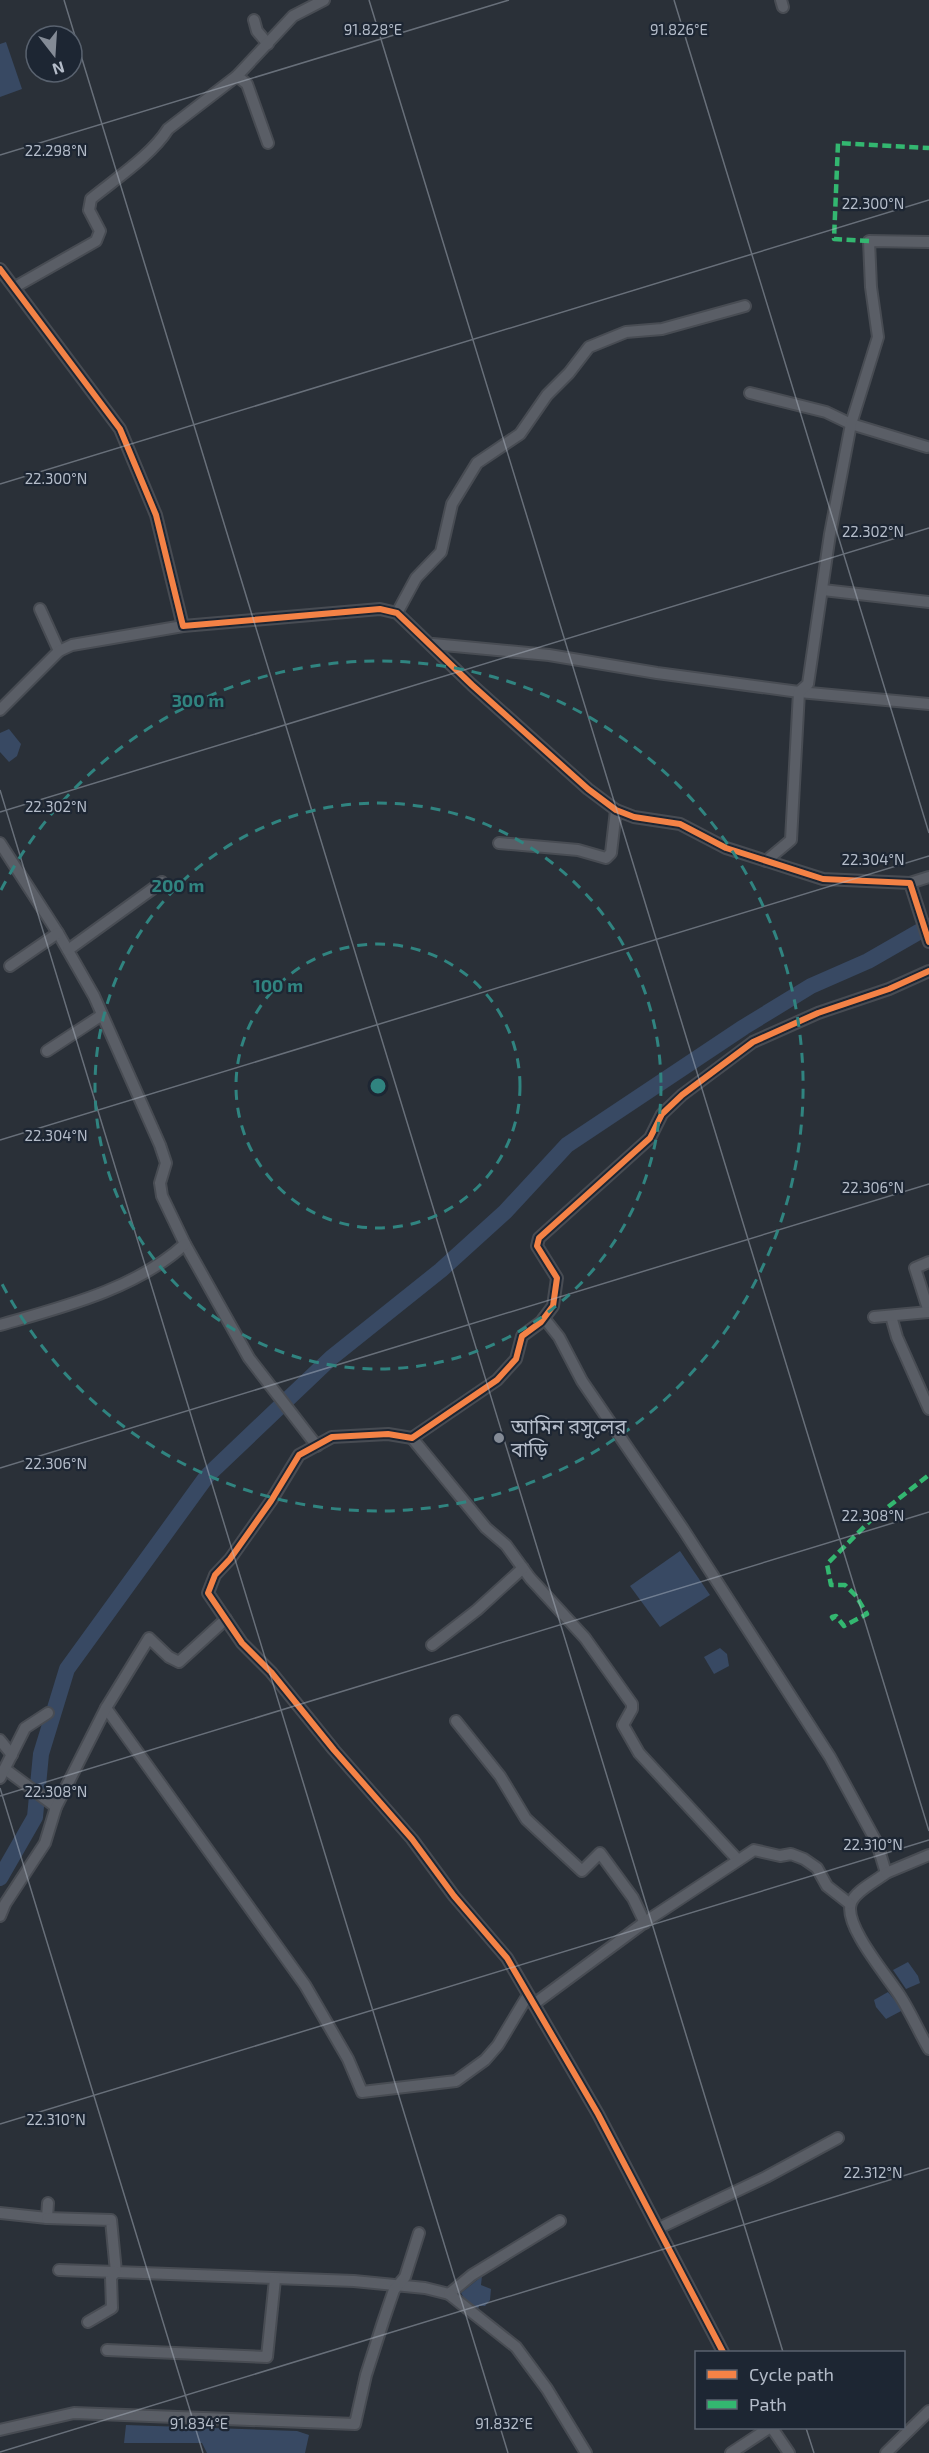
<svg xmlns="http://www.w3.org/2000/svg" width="929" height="2453" viewBox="0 0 929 2453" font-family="'Exo 2','Noto Sans Bengali',sans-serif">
<rect width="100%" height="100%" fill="#2a3038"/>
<!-- water -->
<g fill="#384963">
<path d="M6 42 22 89 0 97V44Z"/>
<path d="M9 729 21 744 17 756 9 762 0 752V733Z"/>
<path d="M680 1551 710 1595 660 1627 630 1586Z"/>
<path d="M720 1648 727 1654 729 1666 714 1674 704 1657Z"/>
<path d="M908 1962 918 1976 920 1983 906 1989 893 1970Z"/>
<path d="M888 1992 903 2010 886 2019 876 2007 874 2000Z"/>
<path d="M482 2276 481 2285 491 2289 490 2300 485 2306H479L478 2309 467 2303 461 2293Z"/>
<path d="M126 2425 297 2431 309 2435 305 2453H207L202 2443H124Z"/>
</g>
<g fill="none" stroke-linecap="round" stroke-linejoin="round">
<!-- river -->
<path stroke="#384963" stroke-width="16" d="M0 1878 35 1817 41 1754 67 1669 207 1476 331 1358 441 1270 505 1212 567 1145 744 1027 811 986 868 961 929 926"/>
<!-- street casing -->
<g stroke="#484c53" stroke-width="14">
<g id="street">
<path d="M781 0 783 7"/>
<path d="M254 20 257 31 268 44"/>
<path d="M237 76 247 84 268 143"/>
<path d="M0 269 120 429 156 515 183 626 380 609 397 613 472 685 588 789 616 810 634 817 680 824 726 848 823 879 910 883 929 942"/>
<path d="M15 287 96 241 100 231 89 210 91 199C114 180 152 155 168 129L237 76 293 16 324 0"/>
<path d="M750 393 826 412 851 424 927 447"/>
<path d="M823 590 929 602"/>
<path d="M40 609 59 651"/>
<path d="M397 613 416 578 441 552 452 504 477 463 520 434 547 395 569 373 589 347 626 332 662 329 745 306"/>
<path d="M433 644 549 655 657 673 799 692 929 704"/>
<path d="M0 710 59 651 72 645 183 626"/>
<path d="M0 843 58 933 94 996 160 1145 166 1163 160 1183 162 1196 185 1244 249 1358 317 1446"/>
<path d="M499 843 578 850 606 858 611 853 616 810"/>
<path d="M766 861 791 840 799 692 808 684 830 534 851 424 878 337 871 287 869 241 929 242"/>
<path d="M910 883 929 877"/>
<path d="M68 950 162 882"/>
<path d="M10 966 58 933"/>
<path d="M47 1051 102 1015"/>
<path d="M929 1262 915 1268 929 1312"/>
<path d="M891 1316 897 1337 929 1409"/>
<path d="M874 1317 929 1312"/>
<path d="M544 1318 559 1337 582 1381 683 1529 830 1757 877 1843 886 1873C876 1881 855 1891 851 1903 843 1925 888 1977 900 1996 911 2013 919 2032 929 2049"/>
<path d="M0 1325C63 1307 136 1289 185 1244"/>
<path d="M412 1438 486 1528 506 1545 530 1578 585 1638 632 1704V1709L623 1725 639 1753 738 1860"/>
<path d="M432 1645 477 1610 523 1568"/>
<path d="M106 1708 305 1985 348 2059 362 2092 456 2081 485 2060 498 2045 528 1995"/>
<path d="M456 1721 500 1776 526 1819 582 1871 600 1853 633 1898 645 1923"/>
<path d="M0 1740 12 1755"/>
<path d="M5 1769 56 1807"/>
<path d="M0 1778 25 1728 48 1713"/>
<path d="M886 1873 929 1855"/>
<path d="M0 1916 5 1904 45 1843 56 1807 106 1708 149 1638 169 1657 179 1662 226 1619"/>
<path d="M534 2004 645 1922 754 1850 780 1856 791 1854 804 1859 817 1868 827 1886 850 1904"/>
<path d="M0 2213 47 2218 48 2203"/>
<path d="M47 2218 111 2220 116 2272 354 2281 425 2288 449 2294 472 2275 560 2221"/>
<path d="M659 2228 766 2177 838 2138"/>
<path d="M59 2270 116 2272 111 2277 112 2308 88 2322"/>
<path d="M449 2294 516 2347 547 2389 586 2453"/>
<path d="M107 2350 267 2357 275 2279"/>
<path d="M723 2352 598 2114 507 1958 454 1896 412 1839 334 1750 271 1672 242 1643 208 1593 215 1575 230 1559 271 1501 299 1455 332 1437 388 1434 412 1438 497 1380 516 1359 522 1336 541 1322 553 1306 557 1278 537 1246 539 1238 650 1138 662 1114 682 1095 753 1042 818 1013 889 989 929 971"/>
<path d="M772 2428 789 2453"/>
<path d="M0 2430 74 2413 355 2424 366 2375 383 2322 394 2290 405 2277 419 2233"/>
<path d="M731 2453 769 2428"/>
<path d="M886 2453 929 2411"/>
</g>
</g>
<!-- street -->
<use href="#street" stroke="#5a5e66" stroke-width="10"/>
<!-- quiet -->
<g stroke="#33b770" stroke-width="4.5" stroke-dasharray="9 4.5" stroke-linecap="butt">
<path d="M869 241 834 239 838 143 929 148"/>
<path d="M834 1620 832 1617 836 1616 844 1626 867 1614 856 1596 845 1585H831L827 1564 870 1521 929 1475"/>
</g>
<!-- cycleway casing -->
<g stroke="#1d2633" stroke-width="10">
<g id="cycleway">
<path d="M0 269 120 429 156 515 183 626 380 609 397 613 472 685 588 789 616 810 634 817 680 824 726 848 823 879 910 883 929 942"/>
<path d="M723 2352 598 2114 507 1958 454 1896 412 1839 334 1750 271 1672 242 1643 208 1593 215 1575 230 1559 271 1501 299 1455 332 1437 388 1434 412 1438 497 1380 516 1359 522 1336 541 1322 553 1306 557 1278 537 1246 539 1238 650 1138 662 1114 682 1095 753 1042 818 1013 889 989 929 971"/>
</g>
</g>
<!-- cycleway -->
<use href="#cycleway" stroke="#f48246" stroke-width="6"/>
</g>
<!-- ticks -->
<path fill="none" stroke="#b4bcc9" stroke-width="1.5" stroke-opacity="0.45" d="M64 0 783 2352M369 0 929 1831M674 0 929 833M0 155 509 0M0 484 929 200M0 790 508 2453M0 812 929 528M0 1140 929 856M0 1468 929 1184M0 1788 203 2453M0 1796 929 1512M0 2124 929 1840M806 2428 814 2453M0 2452 929 2168"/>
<!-- distance rings -->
<g fill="none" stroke="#308480" stroke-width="3" stroke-dasharray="10 8">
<circle cx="378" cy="1086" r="142"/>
<circle cx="378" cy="1086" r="283"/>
<path d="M1 890A425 425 0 1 1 1 1282"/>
</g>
<!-- markers -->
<circle fill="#848b96" stroke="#1d2633" stroke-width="2" cx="499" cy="1438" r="6"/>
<g text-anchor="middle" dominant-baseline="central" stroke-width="4.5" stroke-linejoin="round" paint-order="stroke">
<!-- poi labels -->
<g font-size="20" fill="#b4bcc9" stroke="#1d2633" text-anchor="start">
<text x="511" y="1426">আমিন রসুলের<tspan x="511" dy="23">বাড়ি</tspan></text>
</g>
</g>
<g font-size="15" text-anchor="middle" fill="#b4bcc9" stroke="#1d2633" stroke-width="4.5" stroke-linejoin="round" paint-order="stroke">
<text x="373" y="35">91.828°E</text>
<text x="679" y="35">91.826°E</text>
<text x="56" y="156">22.298°N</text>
<text x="873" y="209">22.300°N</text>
<text x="56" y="484">22.300°N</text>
<text x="873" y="537">22.302°N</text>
<text x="56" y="812">22.302°N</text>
<text x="873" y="865">22.304°N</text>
<text x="56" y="1141">22.304°N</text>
<text x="873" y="1193">22.306°N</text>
<text x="56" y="1469">22.306°N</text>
<text x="873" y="1521">22.308°N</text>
<text x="56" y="1797">22.308°N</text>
<text x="873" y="1850">22.310°N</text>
<text x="56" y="2125">22.310°N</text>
<text x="873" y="2178">22.312°N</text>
<text x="199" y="2429">91.834°E</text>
<text x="504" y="2429">91.832°E</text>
</g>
<circle cx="378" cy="1086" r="9" fill="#308480" stroke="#1d2633" stroke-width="3"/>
<g font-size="18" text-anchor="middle" font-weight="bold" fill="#308480" stroke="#1d2633" stroke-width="4.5" stroke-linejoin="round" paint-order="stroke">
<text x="198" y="707">300 m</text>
<text x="178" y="892">200 m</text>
<text x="278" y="992">100 m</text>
</g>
<!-- legend -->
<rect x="695" y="2351" width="210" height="78" fill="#1d2633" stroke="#59626f" stroke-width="1.5"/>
<rect x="707" y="2370" width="30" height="9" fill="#f48246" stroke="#59626f" stroke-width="1.5"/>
<text x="749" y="2381" font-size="18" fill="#b4bcc9">Cycle path</text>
<rect x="707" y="2400" width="30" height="9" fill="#33b770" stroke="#59626f" stroke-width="1.5"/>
<text x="749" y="2411" font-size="18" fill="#b4bcc9">Path</text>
<!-- north arrow -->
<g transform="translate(54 54) rotate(163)"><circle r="28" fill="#1d2633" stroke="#59626f" stroke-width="1.5"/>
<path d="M0-4.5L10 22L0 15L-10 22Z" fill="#848b96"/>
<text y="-9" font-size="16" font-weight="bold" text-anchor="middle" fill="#b4bcc9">N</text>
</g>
</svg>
